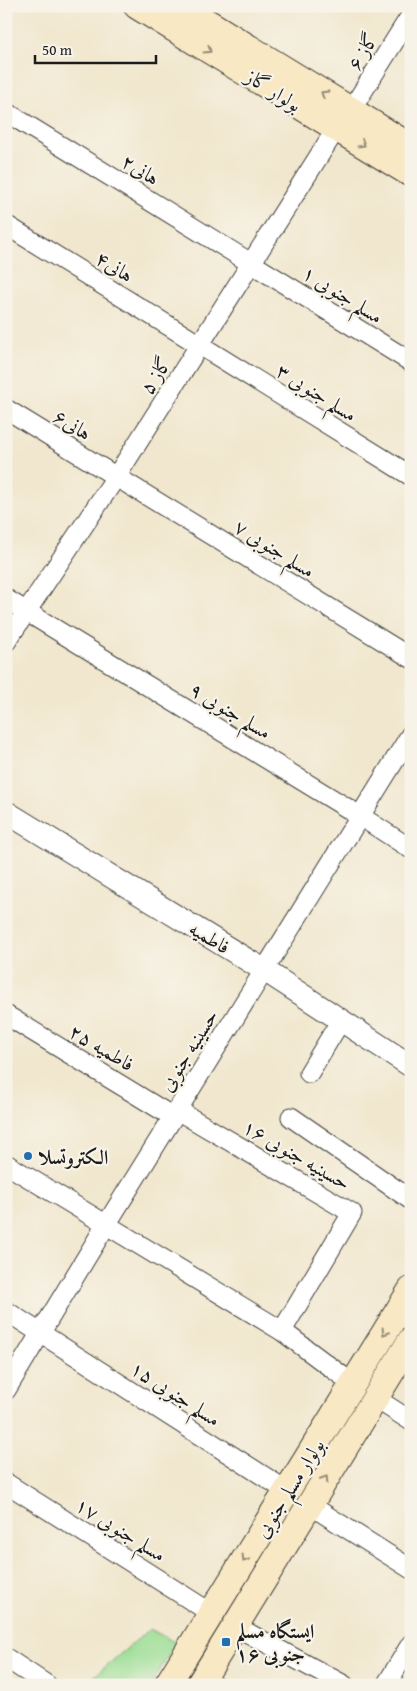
<svg xmlns="http://www.w3.org/2000/svg" width="417" height="1691" viewBox="0 0 417 1691" font-family="'Gentium Book Plus',Amiri,serif">
<rect width="100%" height="100%" fill="#f7f3e8"/>
<filter id="ink" filterUnits="userSpaceOnUse"><feTurbulence type="fractalNoise" baseFrequency=".02" numOctaves="2"/><feDisplacementMap in="SourceGraphic" scale="10" xChannelSelector="R" yChannelSelector="G"/><feConvolveMatrix kernelMatrix="1 2 1 2 8 2 1 2 1" color-interpolation-filters="sRGB"/></filter>
<filter id="wash" filterUnits="userSpaceOnUse"><feTurbulence type="fractalNoise" baseFrequency=".0096" numOctaves="4" result="noise"/><feDisplacementMap in="SourceGraphic" scale="20" xChannelSelector="R" yChannelSelector="G"/><feGaussianBlur stdDeviation="1.12" result="paint"/><feColorMatrix in="noise" values="0 0 0 0 0 0 0 0 0 0 0 0 0 0 0 0 0 1.4 0 .05"/><feComposite in="paint" operator="in"/></filter>
<g filter="url(#wash)">
<rect width="100%" height="100%" fill="#f1e7ce"/>
<!-- green -->
<path fill="#9bde95" stroke="#5c7d58" d="M150 1629 176 1643 151 1685H84Z"/>
</g>
<g filter="url(#ink)">
<g fill="none" stroke-linecap="round" stroke-linejoin="round">
<!-- minor casing -->
<g stroke="#3c3a37" stroke-width="21">
<g id="minor">
<path d="M351 110 411 15"/>
<path d="M6 112 411 362"/>
<path d="M6 225 411 476"/>
<path d="M6 409 411 658"/>
<path d="M6 599 360 816 411 849"/>
<path d="M6 642 116 477 336 129"/>
<path d="M6 1015 173 1117"/>
<path d="M309 1073 341 1020"/>
<path d="M177 1110 352 1213 282 1331"/>
<path d="M291 1117 411 1200"/>
<path d="M6 1164 282 1331 353 1384"/>
<path d="M6 1311 287 1491"/>
<path d="M6 1390 106 1225 411 734"/>
<path d="M375 1398 411 1421"/>
<path d="M6 1483 211 1613"/>
<path d="M310 1505 411 1569"/>
<path d="M235 1626 344 1685"/>
<path d="M6 1658 47 1685"/>
<path d="M386 1685 411 1644"/>
</g>
</g>
<!-- tertiary casing -->
<g stroke="#3c3a37" stroke-width="24">
<path id="tertiary" d="M6 812 264 970 411 1066"/>
</g>
<!-- secondary casing -->
<g stroke="#3c3a37" stroke-width="28">
<g id="secondary">
<path d="M137 6 411 174"/>
<path d="M181 6 411 147"/>
<path d="M167 1685 411 1290"/>
<path d="M199 1685 411 1340"/>
</g>
</g>
<!-- minor -->
<use href="#minor" stroke="#fff" stroke-width="19"/>
<!-- tertiary -->
<use href="#tertiary" stroke="#fff" stroke-width="22"/>
<!-- secondary -->
<use href="#secondary" stroke="#f8e8c3" stroke-width="26"/>
</g>
<!-- one-way arrows -->
<defs><path id="oneway-chevron" d="M-2-3.5L2.5 0L-2 3.5" fill="none" stroke-width="1.6" stroke-linecap="round" stroke-linejoin="round" transform="scale(1.25)"/></defs>
<g stroke="#958c78">
<use href="#oneway-chevron" transform="translate(208 50) rotate(32)"/>
<use href="#oneway-chevron" transform="translate(324 94) rotate(-148)"/>
<use href="#oneway-chevron" transform="translate(362 144) rotate(31)"/>
<use href="#oneway-chevron" transform="translate(385 1332) rotate(122)"/>
<use href="#oneway-chevron" transform="translate(325 1479) rotate(-58)"/>
<use href="#oneway-chevron" transform="translate(245 1559) rotate(122)"/>
</g>
</g>
<!-- markers -->
<g fill="#1f6fb2" stroke="#f7f3e8" stroke-width="2">
<circle cx="28" cy="1156" r="5"/>
<rect x="221" y="1637" width="10" height="10" rx="2.5"/>
</g>
<g text-anchor="middle" dominant-baseline="central" stroke-width="4.5" stroke-linejoin="round" paint-order="stroke">
<!-- street labels -->
<g font-size="20" fill="#1c1c1c" stroke="#f7f3e8">
<text transform="translate(362 51) rotate(-58)">گاز ۶</text>
<text transform="translate(274 90) rotate(32)">بولوار گاز</text>
<text transform="translate(141 169) rotate(32)">هانی۲</text>
<text transform="translate(115 266) rotate(32)">هانی۴</text>
<text transform="translate(343 294) rotate(32)">۱ مسلم جنوبی</text>
<text transform="translate(155 375) rotate(-57)">گاز ۵</text>
<text transform="translate(317 392) rotate(32)">مسلم جنوبی ۳</text>
<text transform="translate(73 424) rotate(32)">هانی۶</text>
<text transform="translate(275 548) rotate(32)">مسلم جنوبی ۷</text>
<text transform="translate(231 710) rotate(31)">مسلم جنوبی ۹</text>
<text transform="translate(210 937) rotate(31)">فاطمیه</text>
<text transform="translate(102 1047) rotate(31)">فاطمیه ۲۵</text>
<text transform="translate(188 1050) rotate(-58)">حسینیه جنوبی</text>
<text transform="translate(297 1154) rotate(30)">حسینیه جنوبی ۱۶</text>
<text transform="translate(176 1393) rotate(33)">مسلم جنوبی ۱۵</text>
<text transform="translate(289 1488) rotate(-58)">بولوار مسلم جنوبی</text>
<text transform="translate(121 1529) rotate(32)">مسلم جنوبی ۱۷</text>
</g>
<!-- poi labels -->
<g font-size="20" font-weight="bold" fill="#1c1c1c" stroke="#f7f3e8" text-anchor="start">
<text x="38" y="1156">الکتروتسلا</text>
<text x="236" y="1630">ایستگاه مسلم<tspan x="236" dy="23">جنوبی ۱۶</tspan></text>
</g>
</g>
<!-- margin -->
<rect width="417" height="1691" fill="none" stroke="#f7f3e8" stroke-width="25"/>
<!-- scale -->
<path d="M35 55v8h121v-8" fill="none" stroke="#1c1c1c" stroke-width="2.5"/>
<text x="42" y="55" font-size="15" fill="#1c1c1c" stroke="#f7f3e8" stroke-width="4" paint-order="stroke">50 m</text>
</svg>
